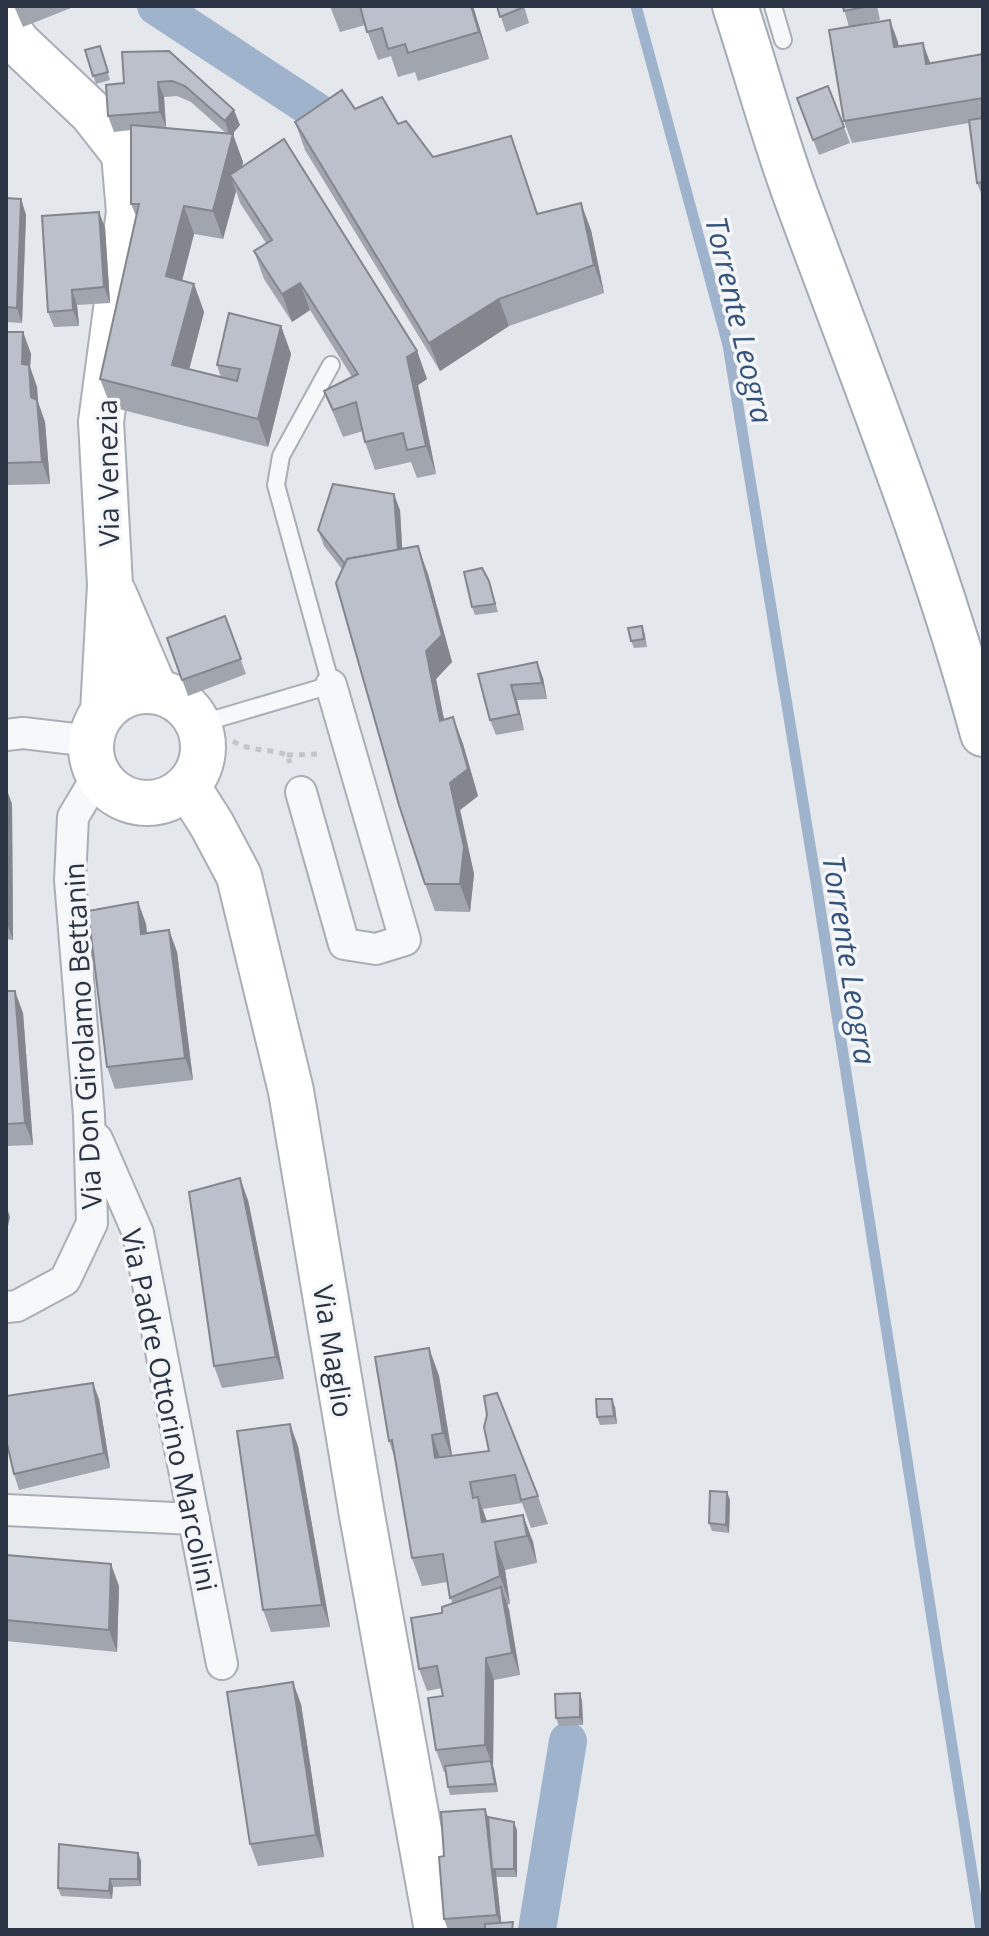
<svg xmlns="http://www.w3.org/2000/svg" width="989" height="1936" viewBox="0 0 989 1936" font-family="'Open Sans',sans-serif">
<rect width="100%" height="100%" fill="#e4e7ec"/>
<g fill="none" stroke-linecap="round" stroke-linejoin="round">
<!-- stream -->
<path stroke="#9fb4cc" stroke-width="11" d="M636 6 728 345 816 882 981 1930"/>
<!-- canal -->
<g stroke="#9fb4cc" stroke-width="38">
<path d="M156 6 331 121"/>
<path d="M537 1930 568 1741"/>
</g>
<!-- lane casing -->
<g stroke="#a9aeb7" stroke-width="20">
<g id="lane">
<path d="M773 6 783 40"/>
<path d="M199 724 331 685 276 485 281 456 331 365"/>
</g>
</g>
<!-- street casing -->
<g stroke="#a9aeb7" stroke-width="34">
<g id="street">
<path d="M6 735 23 733 91 741"/>
<path d="M301 792 344 944 376 949 405 940 331 685"/>
<path d="M97 1139 138 1233 222 1664"/>
<path d="M6 1307 17 1306 65 1280 92 1223 89 1115 70 880 73 817 98 775"/>
<path d="M6 1510 194 1519"/>
</g>
</g>
<!-- secondary casing -->
<g stroke="#a9aeb7" stroke-width="48">
<g id="secondary">
<path d="M6 26 18 43 91 112 124 154 129 212 101 422 110 585 103 712"/>
<path d="M114 594 155 690"/>
<circle cx="147" cy="747" r="56"/>
<path d="M188 787 212 825 239 876 291 1091 362 1515 437 1930"/>
</g>
</g>
<!-- primary casing -->
<g stroke="#a3abb8" stroke-width="48">
<path id="primary" d="M735 6C755 67 772 130 794 191 860 371 933 549 983 734"/>
</g>
<!-- path -->
<g stroke="#c2c5cb" stroke-width="5" stroke-dasharray="6 6" stroke-linecap="butt">
<path d="M233 741C250 752 268 748 287 755L290 763"/>
<path d="M287 755 320 754"/>
</g>
<!-- lane -->
<use href="#lane" stroke="#f7f8fa" stroke-width="16"/>
<!-- street -->
<use href="#street" stroke="#f7f8fa" stroke-width="30"/>
<!-- secondary -->
<use href="#secondary" stroke="#fff" stroke-width="44"/>
<!-- primary -->
<use href="#primary" stroke="#fff" stroke-width="44"/>
</g>
<!-- wall -->
<g fill="#a1a5ae" fill-rule="evenodd">
<path d="M14 6H76L23 27Z"/>
<path d="M330 6H473L489 59 418 81 415 72 398 77 391 56 378 60 365 25 340 32Z"/>
<path d="M497 6H524L529 23 506 32Z"/>
<path d="M843 6H877L880 20 849 27Z"/>
<path d="M898 42V47L930 63 983 54V198L977 183 969 123 852 143 844 121Z"/>
<path d="M100 46 110 80 96 84 85 50Z"/>
<path d="M169 51 240 125 232 134 243 162 242 167 417 351 427 379 418 385 436 474 417 478 411 462 375 470 365 442 363 431 343 437 324 391 352 377 310 310 292 322 264 279 254 251 266 243 240 203 236 191 223 239 194 234 182 281 194 284 204 312 189 370 221 378 217 365 281 326 291 354 268 447 111 407 100 379 136 216 131 204V130L114 132 108 116 124 83ZM177 96 191 102 227 134 160 127H166L164 97Z"/>
<path d="M828 86 850 143 819 155 797 98Z"/>
<path d="M355 109 398 124 433 157 511 136 538 214 591 230 604 293 509 326 440 371 305 150 295 122Z"/>
<path d="M6 198 21 199 26 215 22 323 6 322Z"/>
<path d="M105 227 110 303 77 305 79 326 54 327 48 312Z"/>
<path d="M6 332H23L31 354 30 367 37 387 38 402 45 422 50 484 6 485Z"/>
<path d="M400 510 402 549 428 574 452 662 436 679 444 720 453 717 463 744 478 796 460 810 474 874 470 912 435 911 425 884 342 569 324 546 318 530Z"/>
<path d="M489 581 498 612 475 615 472 607Z"/>
<path d="M225 616 246 674 188 696 167 638Z"/>
<path d="M642 626 645 634 647 647 634 648 631 641Z"/>
<path d="M537 662 543 678 547 699 517 700 524 730 496 735 490 720 478 674Z"/>
<path d="M6 788 12 804 13 940 6 939Z"/>
<path d="M138 902 146 924 147 933 169 930 177 952 193 1080 115 1089 107 1067Z"/>
<path d="M6 991 23 1013 33 1145 6 1146Z"/>
<path d="M248 1200 284 1379 222 1388 214 1366Z"/>
<path d="M429 1348 439 1376 452 1456 489 1451 538 1496 548 1524 531 1528 522 1503 483 1509 487 1521 523 1515 533 1542 537 1563 505 1570 510 1604 507 1605 520 1675 494 1680 493 1767 498 1792 450 1795 448 1787 446 1772H444L436 1750 443 1696 442 1688 427 1691 419 1669 442 1613 452 1603 448 1582 422 1586 412 1558 395 1459 389 1441Z"/>
<path d="M99 1399 110 1468 19 1490 14 1474Z"/>
<path d="M615 1407 617 1424 600 1425 597 1417Z"/>
<path d="M298 1446 330 1627 271 1632 263 1610Z"/>
<path d="M730 1500 729 1533 712 1531 709 1523Z"/>
<path d="M6 1555 119 1586 117 1652 6 1641Z"/>
<path d="M582 1701 583 1725 559 1726 556 1718Z"/>
<path d="M301 1704 324 1857 258 1866 250 1844Z"/>
<path d="M488 1817 517 1830V1877H496L501 1922 516 1930H448L444 1919V1856Z"/>
<path d="M138 1853 141 1861V1886L113 1887 112 1899 61 1896 58 1888Z"/>
</g>
<!-- shaded-wall -->
<g fill="#83868d">
<path d="M471 6H473L489 59 479 32Z"/>
<path d="M890 20 898 42 902 69 894 47Z"/>
<path d="M923 43 931 65 926 64Z"/>
<path d="M158 82 164 97 166 127 160 112Z"/>
<path d="M234 110 240 125 230 137 225 121Z"/>
<path d="M233 134 243 162 237 186 230 175 236 191 223 239 213 211Z"/>
<path d="M21 199 26 215 22 323 17 308Z"/>
<path d="M581 203 591 230 604 293 594 265Z"/>
<path d="M184 206 194 234 176 304 166 276Z"/>
<path d="M99 212 105 227 110 303 104 287Z"/>
<path d="M300 283 310 310 292 322 282 294Z"/>
<path d="M194 284 204 312 183 393 172 365Z"/>
<path d="M72 290 77 305 79 326 73 310Z"/>
<path d="M499 299 509 326 440 371 429 343Z"/>
<path d="M281 326 291 354 268 447 258 419Z"/>
<path d="M23 332 31 354 30 367 37 387 38 402 45 422 50 484 42 462 31 397 22 364Z"/>
<path d="M417 351 427 379 418 385 436 474 426 446 407 357Z"/>
<path d="M394 494 400 510 404 578 399 563Z"/>
<path d="M418 546 428 574 452 662 436 679 450 749 440 721 426 651Z"/>
<path d="M537 662 543 678 547 699 542 683Z"/>
<path d="M511 685 517 700 524 730 519 714Z"/>
<path d="M453 717 463 744 478 796 460 810 474 874 470 912 460 884 450 783Z"/>
<path d="M6 788 12 804 13 940 6 920Z"/>
<path d="M138 902 146 924 149 956 141 934Z"/>
<path d="M169 930 177 952 193 1080 185 1058Z"/>
<path d="M15 991 23 1013 33 1145 25 1123Z"/>
<path d="M240 1178 248 1200 284 1379 276 1357Z"/>
<path d="M6 1205 10 1217 6 1235Z"/>
<path d="M429 1348 439 1376 453 1461 443 1433Z"/>
<path d="M93 1383 99 1399 110 1468 104 1453Z"/>
<path d="M612 1399 615 1407 617 1424 614 1416Z"/>
<path d="M290 1424 298 1446 330 1627 322 1605Z"/>
<path d="M432 1435 442 1463 435 1458Z"/>
<path d="M727 1492 730 1500 729 1533 726 1525Z"/>
<path d="M478 1497 488 1525 482 1522Z"/>
<path d="M523 1515 533 1542 537 1563 527 1536Z"/>
<path d="M495 1542 505 1570 510 1604 500 1576Z"/>
<path d="M111 1564 119 1586 117 1652 109 1630Z"/>
<path d="M501 1587 509 1609 520 1675 512 1653Z"/>
<path d="M486 1658 494 1680 493 1767 485 1745Z"/>
<path d="M293 1682 301 1704 324 1857 316 1835Z"/>
<path d="M580 1693 582 1701 583 1725 580 1717Z"/>
<path d="M491 1761 494 1769 498 1792 495 1784Z"/>
<path d="M485 1809 491 1825 502 1930 497 1915Z"/>
<path d="M514 1822 517 1830V1877L514 1869Z"/>
<path d="M138 1853 141 1861V1886L138 1879Z"/>
<path d="M110 1879 113 1887 112 1899 109 1891Z"/>
</g>
<!-- building -->
<g fill="#bbc0ca" stroke="#83868d" stroke-width="2">
<path d="M360 6H471L479 32 408 53 405 44 388 49 382 28 367 32Z"/>
<path d="M497 6H523L524 7 500 17Z"/>
<path d="M843 6H870L844 11Z"/>
<path d="M890 20 894 47 923 43 926 64 983 54V98L844 121 829 30Z"/>
<path d="M100 46 108 72 93 76 85 50Z"/>
<path d="M169 51 234 110 225 121 185 86 172 81 158 82 160 112 108 116 106 85 124 83 122 52Z"/>
<path d="M828 86 844 127 813 140 797 98Z"/>
<path d="M342 90 355 109 382 97 398 124 406 121 433 157 511 136 537 214 581 203 594 265 499 299 429 343 295 122Z"/>
<path d="M983 118V182L977 183 969 120Z"/>
<path d="M131 125 233 134 213 211 184 206 166 276 194 284 172 365 237 381 240 369 217 365 229 313 281 326 258 419 100 379 139 204H131Z"/>
<path d="M284 139 417 351 407 357 426 446 407 450 403 433 365 442 356 402 333 410 324 391 358 374 300 283 282 294 254 251 272 240 230 175Z"/>
<path d="M6 198 21 199 17 308 6 307Z"/>
<path d="M99 212 104 287 72 290 73 310 48 312 42 216Z"/>
<path d="M6 332H23L22 364 29 365 31 397 37 400 42 462 6 463Z"/>
<path d="M333 484 394 494 398 550 347 559 345 564 318 530Z"/>
<path d="M418 546 442 635 426 651 440 721 453 717 468 769 450 783 464 847 460 884H425L399 805 336 583 347 559Z"/>
<path d="M482 568 489 581 495 604 472 607 464 572Z"/>
<path d="M225 616 241 659 182 680 167 638Z"/>
<path d="M642 626 644 639 631 641 628 628Z"/>
<path d="M537 662 542 683 511 685 519 714 490 720 478 674Z"/>
<path d="M138 902 141 934 169 930 185 1058 107 1067 88 911Z"/>
<path d="M6 991H15L25 1123 6 1124Z"/>
<path d="M240 1178 276 1357 214 1366 189 1192Z"/>
<path d="M429 1348 443 1433 432 1435 435 1458 489 1451 484 1427 487 1415 484 1396 497 1393 538 1496 521 1500 515 1475 470 1482 473 1498 478 1497 482 1522 523 1515 527 1536 495 1542 500 1576 450 1598 443 1554 412 1558 392 1440 389 1441 375 1357Z"/>
<path d="M93 1383 104 1453 14 1474 6 1439V1396Z"/>
<path d="M596 1399H612L614 1416 597 1417Z"/>
<path d="M290 1424 322 1605 263 1610 237 1431Z"/>
<path d="M710 1491 727 1492 726 1525 709 1523Z"/>
<path d="M6 1555 111 1564 109 1630 6 1620Z"/>
<path d="M501 1587 512 1653 486 1658 485 1745 436 1750 428 1698 443 1696 437 1666 419 1669 411 1618 442 1613V1607Z"/>
<path d="M293 1682 316 1835 250 1844 227 1692Z"/>
<path d="M580 1693V1717L556 1718 555 1694Z"/>
<path d="M491 1761 495 1784 448 1787 445 1766Z"/>
<path d="M485 1809 497 1915 444 1919 439 1857 444 1856 441 1812Z"/>
<path d="M488 1817 514 1822V1869H492Z"/>
<path d="M59 1844 138 1853V1879H110L109 1891 58 1888Z"/>
<path d="M513 1922 512 1930H485V1924Z"/>
</g>
<g text-anchor="middle" dominant-baseline="central" stroke-width="7" stroke-linejoin="round" paint-order="stroke">
<!-- street labels -->
<g font-size="28" fill="#2b3445" stroke="#f4f6f9">
<text transform="translate(107 473) rotate(-91)">Via Venezia</text>
<text transform="translate(82 1036) rotate(-93)">Via Don Girolamo Bettanin</text>
<text transform="translate(334 1351) rotate(81)">Via Maglio</text>
<text transform="translate(170 1410) rotate(78)">Via Padre Ottorino Marcolini</text>
</g>
<!-- water labels -->
<g font-size="30" font-style="italic" fill="#34527a" stroke="#f4f6f9">
<text transform="translate(740 320) rotate(77)">Torrente Leogra</text>
<text transform="translate(850 960) rotate(81)">Torrente Leogra</text>
</g>
</g>
<!-- border -->
<rect width="989" height="1936" fill="none" stroke="#2b3445" stroke-width="16"/>
</svg>
